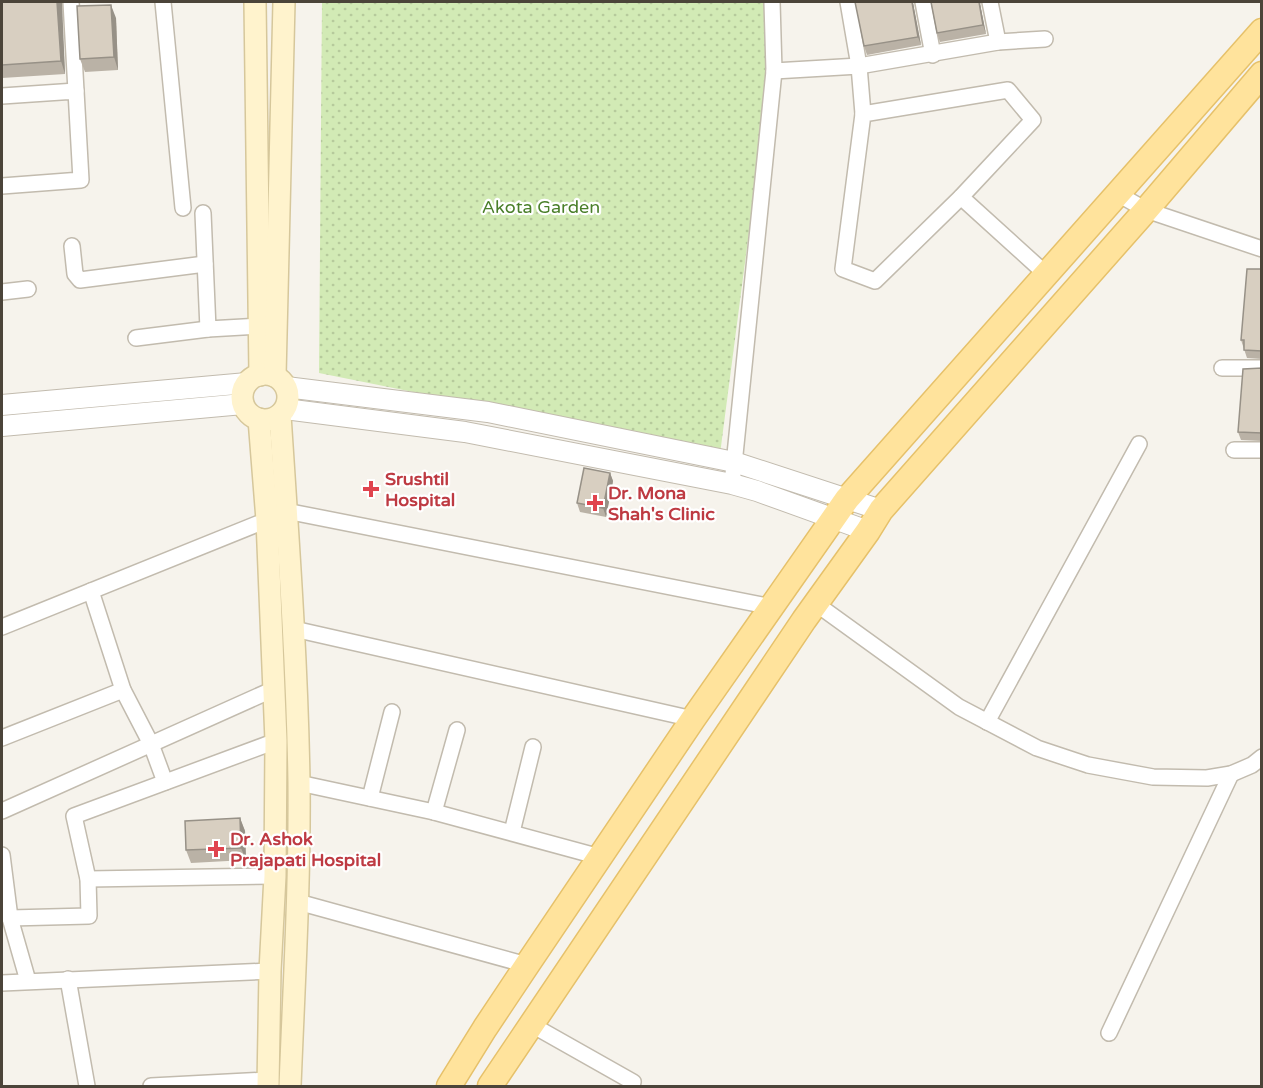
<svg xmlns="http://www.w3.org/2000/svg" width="1263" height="1088" viewBox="0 0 1263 1088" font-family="'Varela Round',sans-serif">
<defs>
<pattern id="park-dots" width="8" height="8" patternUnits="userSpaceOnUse" patternTransform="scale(1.5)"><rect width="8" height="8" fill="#d2eab5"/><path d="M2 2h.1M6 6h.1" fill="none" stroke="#b6ca9c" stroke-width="1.8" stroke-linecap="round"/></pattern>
</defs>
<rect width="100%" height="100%" fill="#f6f3ec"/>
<!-- park -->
<path fill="url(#park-dots)" d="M322 2H764L768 54 753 201 720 454 319 373Z"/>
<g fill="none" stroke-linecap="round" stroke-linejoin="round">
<!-- minor casing -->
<g stroke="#c2bbae" stroke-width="18">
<g id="minor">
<path d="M71 2 76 91"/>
<path d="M163 2 183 208"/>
<path d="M848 2 859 66 863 114"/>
<path d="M923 2 933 55"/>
<path d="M990 2 998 42"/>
<path d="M774 71 859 66 998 42 1045 39"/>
<path d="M1008 90 1033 120 961 197 875 281 843 269 863 114Z"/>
<path d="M2 96 76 91 81 180 2 186"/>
<path d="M1118 194 1146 210 1262 249"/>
<path d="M961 197 1047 275"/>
<path d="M203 213 208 329 259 326"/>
<path d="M72 246 75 274 80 280 205 264"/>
<path d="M2 292 28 289"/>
<path d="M136 338 208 329"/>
<path d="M1222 368H1262"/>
<path d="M1234 450H1262"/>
<path d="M732 484 774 71 772 2"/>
<path d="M286 511 772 607"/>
<path d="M91 591 123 690 151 744 165 782"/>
<path d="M815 603 959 707 1037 748 1088 765 1153 777 1207 778 1231 774 1252 765 1262 757"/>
<path d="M2 627 267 520"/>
<path d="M294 629 693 719"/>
<path d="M987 722 1139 444"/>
<path d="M2 738 123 690"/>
<path d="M299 783 434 812 600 857"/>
<path d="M370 798 392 712"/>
<path d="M2 811 274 689"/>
<path d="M434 812 457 730"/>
<path d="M512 832 533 747"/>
<path d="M2 855 10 918 28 981"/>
<path d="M88 879 275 876"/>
<path d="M298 902 527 965"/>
<path d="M10 918 89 916 88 879 74 816 276 741"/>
<path d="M68 979 87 1086"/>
<path d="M2 983 270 971"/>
<path d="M532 1025 633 1082 632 1086"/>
<path d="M1109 1033 1231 774"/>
<path d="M151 1086 268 1080"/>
</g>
</g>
<!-- tertiary casing -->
<g stroke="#c2bbae" stroke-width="22">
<g id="tertiary">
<path d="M286 387 488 412 734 462 881 510"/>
<path d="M2 405 247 383"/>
<path d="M285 409 465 432 732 484 757 491 868 531"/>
<path d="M2 426 243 404"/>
</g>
</g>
<!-- secondary casing -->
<g stroke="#d6c79b" stroke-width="24">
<g id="secondary">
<path d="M255 2 260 375"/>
<circle cx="265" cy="397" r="23"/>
<path d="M275 376 284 2"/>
<path d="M280 415C288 538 297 660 299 782 300 884 294 985 290 1086"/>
<path d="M259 419 267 520 276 741 275 876 270 971 268 1086"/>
</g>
</g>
<!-- primary casing -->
<g stroke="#e6c16a" stroke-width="27">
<g id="primary">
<path d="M449 1086 485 1028 527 965 693 719 847 499 1262 31"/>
<path d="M490 1086 804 620 868 531 881 510 1146 210 1262 74"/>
</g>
</g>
<!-- minor -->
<use href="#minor" stroke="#fff" stroke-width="15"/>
<!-- tertiary -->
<use href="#tertiary" stroke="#fff" stroke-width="20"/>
<!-- secondary -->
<use href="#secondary" stroke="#fff3cd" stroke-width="21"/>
<!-- primary -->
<use href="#primary" stroke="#ffe39c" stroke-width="24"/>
</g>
<!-- wall -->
<g fill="#bab2a6">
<path d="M2 2 61 3 65 74 2 78Z"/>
<path d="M931 2H981L980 4 986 34 940 42 937 33Z"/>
<path d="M913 3 921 45 867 55 864 46Z"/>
<path d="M116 18 118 70 85 72 80 59Z"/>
<path d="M1262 269V359L1247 358 1241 340Z"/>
<path d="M1262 368V441L1241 440 1238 432Z"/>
<path d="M610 473 613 481 606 517 580 512 577 503Z"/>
<path d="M240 818 245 831 246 860 191 863 186 850Z"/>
</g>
<!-- shaded-wall -->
<g fill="#979187">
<path d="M57 2H62L65 74 61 61Z"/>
<path d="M912 2H914L913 3 921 45 918 37Z"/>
<path d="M979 2H981L980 4 986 34 983 25Z"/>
<path d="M111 5 116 18 118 70 114 57Z"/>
<path d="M610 473 613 481 606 517 603 508Z"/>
<path d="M240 818 245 831 246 860 241 848Z"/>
</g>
<!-- building -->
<g fill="#d8cfc1" stroke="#979187" stroke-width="1.5">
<path d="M2 2H57L61 61 2 65Z"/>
<path d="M855 2H912L918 37 864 46Z"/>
<path d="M931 2H979L983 25 937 33Z"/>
<path d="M111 5 114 57 80 59 77 6Z"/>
<path d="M1247 269H1262V351L1244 350V340H1241Z"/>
<path d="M1262 368V433L1238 432 1243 369Z"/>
<path d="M584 468 610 473 603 508 577 503Z"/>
<path d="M240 818 241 848 186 850 185 821Z"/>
</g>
<!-- markers -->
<g fill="#e0444e" stroke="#fff" stroke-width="2">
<path d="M368 480h6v6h6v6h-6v6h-6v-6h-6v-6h6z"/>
<path d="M592 494h6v6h6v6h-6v6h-6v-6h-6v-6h6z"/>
<path d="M213 840h6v6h6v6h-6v6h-6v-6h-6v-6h6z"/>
</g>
<g text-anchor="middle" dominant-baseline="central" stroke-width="4.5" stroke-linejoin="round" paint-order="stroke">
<!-- park labels -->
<g font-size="18" fill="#4a7f2a" stroke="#fff">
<text x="541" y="207">Akota Garden</text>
</g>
<!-- health labels -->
<g font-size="18" font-weight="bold" fill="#be3a42" stroke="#fff" text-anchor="start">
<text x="385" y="479">Srushtil<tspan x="385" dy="21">Hospital</tspan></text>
<text x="608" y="493">Dr. Mona<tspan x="608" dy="21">Shah's Clinic</tspan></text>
<text x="230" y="839">Dr. Ashok<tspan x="230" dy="21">Prajapati Hospital</tspan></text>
</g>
</g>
<!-- border -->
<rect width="1263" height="1088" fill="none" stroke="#4b4439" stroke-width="6"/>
</svg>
